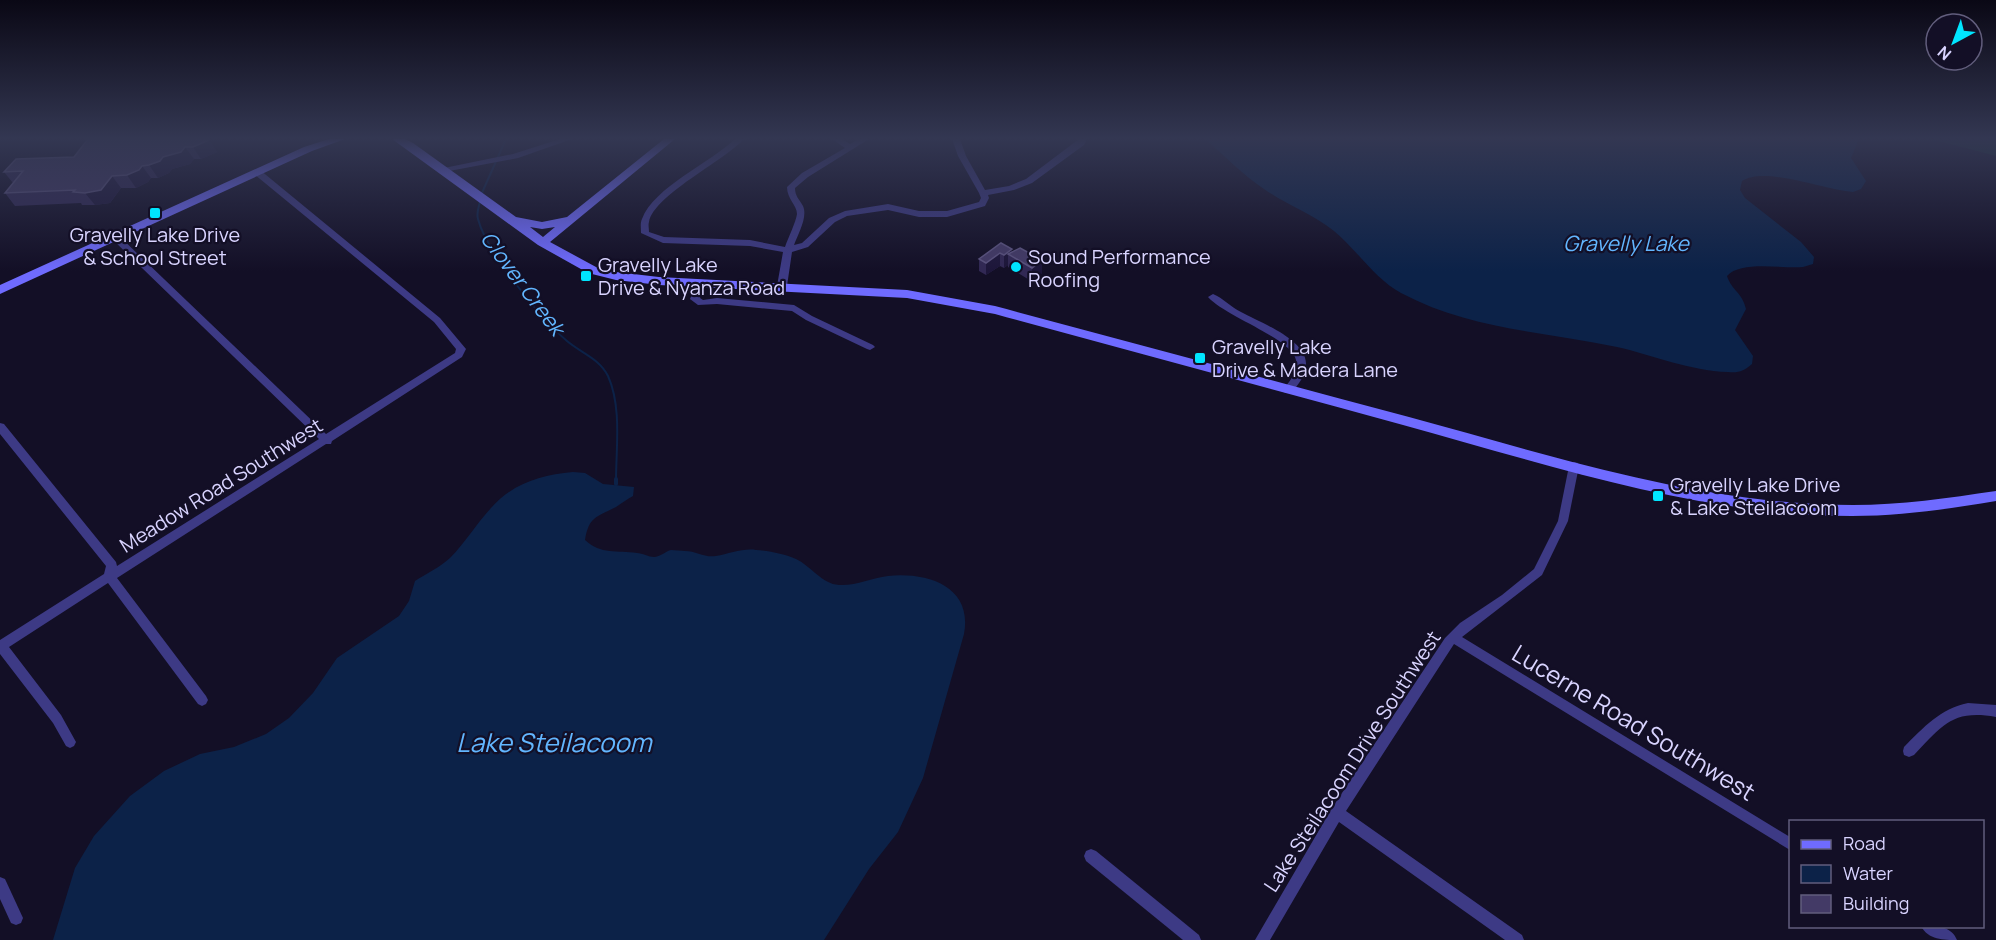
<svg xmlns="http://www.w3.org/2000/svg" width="1996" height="940" viewBox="0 0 1996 940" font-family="Manrope,sans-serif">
<rect width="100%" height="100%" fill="#130f26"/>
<!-- green -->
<path fill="#12302f" d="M1931 139H1996V156Z"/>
<!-- water -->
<g fill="#0c2248">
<path d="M1205 139H1859L1851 158 1866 181 1861 189 1853 192C1823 190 1766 166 1742 181L1740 190 1745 198 1801 242 1814 257 1813 264 1803 267C1782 269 1741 260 1727 276 1732 291 1742 292 1746 309L1735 330 1753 356 1752 364C1744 371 1739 373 1728 372 1690 371 1653 355 1617 347 1542 331 1471 330 1401 293 1375 279 1357 250 1334 231 1313 214 1287 205 1264 189 1243 175 1225 156 1205 139Z"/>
<path d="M573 472 585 473 603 484 634 487 633 496C627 499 622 503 616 507 597 517 589 516 585 540 601 555 617 550 637 553 642 553 649 557 654 557 660 557 666 551 671 550 675 550 681 551 685 551 696 551 705 558 716 556 729 554 743 548 756 550 769 551 785 554 796 559 811 566 822 584 839 585 856 586 871 578 888 576 927 572 973 586 964 634L923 778 898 832 869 869 824 940H53L75 868 94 836 130 796 164 771 200 754 234 747 266 734 289 718 313 693 337 658 399 616 409 601 415 581C426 574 440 567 450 558 465 543 476 524 491 508 513 483 541 475 573 472Z"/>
</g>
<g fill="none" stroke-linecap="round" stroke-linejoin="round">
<!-- stream-far1 -->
<g stroke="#0c2248" stroke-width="2">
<path d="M481 195 506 139"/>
<path d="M480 201C479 207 476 213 478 219 486 251 541 319 567 341 581 353 599 358 608 376 622 407 616 448 616 481"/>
</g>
<!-- stream -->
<path stroke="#0c2248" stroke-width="4" d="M616 479V484"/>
<!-- street -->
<g fill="#3d3a85" fill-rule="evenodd">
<path d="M560 139H572L518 158 444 172 440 170 444 168 513 154Z"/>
<path d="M735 139H744C724 161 654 195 649 222 648 225 649 228 649 232L664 237 750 240 785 247C788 238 796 222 797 214 797 205 787 199 787 187L802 173 845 148 832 139H842L850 144 859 139H869L808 177 795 188C795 196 799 199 803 206 808 217 798 234 794 245L802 243 829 218 845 211 888 204 919 211H947L979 202 981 198 979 193 958 156 952 139H960L966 156 985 190 1009 186 1026 179 1079 139H1087L1084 145 1032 183 1014 190 988 195 989 198 985 206 947 217H919L888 210 847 216 835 222 808 247 792 252 787 286 782 289 777 286 783 252 750 246 663 243 641 233C641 228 640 223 642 219 654 187 710 163 735 139Z"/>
<path d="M254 170H260L440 318 466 349 462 357 332 441 331 444H326L117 578 206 696 208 700 206 704 202 706 198 704 108 583 9 647 61 715 76 742 74 746 70 748 66 746 53 723 0 654V640L104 574 106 566 0 434V423L4 424 116 562 117 566 319 439 112 239V235H118L326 434 455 353 456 349 434 322 254 174Z"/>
<path d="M701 280 705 283 700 298 703 300 717 298 794 305 812 316 873 345 875 347 870 350 867 349 806 320 792 311 717 304 698 305 690 299 697 283Z"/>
<path d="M1213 294C1223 298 1231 307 1241 312 1259 322 1305 339 1306 363 1307 374 1298 385 1291 393H1285L1283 390C1289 381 1299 372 1296 360 1291 338 1226 317 1208 297Z"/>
<path d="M1574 462 1578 463 1579 466 1568 521 1542 575 1462 637 1790 837V850L1454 644 1346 811 1522 935 1524 940H1505L1339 822 1270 940H1255L1332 808 1445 638 1460 623 1502 595 1534 569 1558 521 1569 466 1570 463Z"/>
<path d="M1968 703 1996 705V717C1952 709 1942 726 1914 755L1909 757 1904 755 1903 751 1904 747C1924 727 1940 709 1968 703Z"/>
<path d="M1091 849 1096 851 1199 935 1201 940H1183L1086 861 1084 856 1086 851Z"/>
<path d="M0 877 5 879 23 918 21 923 16 925 11 923 0 899Z"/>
<path d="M1921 926C1935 926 1951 925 1957 940 1944 940 1928 940 1921 926Z"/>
</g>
<!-- secondary -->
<g fill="#6f6bff" fill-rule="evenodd">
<path d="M329 139H345L312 151 0 294V285L304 147Z"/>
<path d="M392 139H405L413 143 516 217 542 222 567 217 664 139H675L550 242 596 267 616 272 659 277 907 290 995 306C1133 343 1271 380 1409 417 1553 456 1702 505 1853 505 1901 505 1948 498 1996 491V501C1948 509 1901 516 1852 516 1700 516 1549 465 1403 425 1267 388 1131 351 995 314L907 298 659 285 616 280 588 273 538 245ZM530 227 542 229 555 227 543 237Z"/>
</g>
</g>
<!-- wall -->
<g fill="#312854">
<path d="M88 139H210L209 140 217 152 201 159H194L190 164 172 169 169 173 158 178H151L148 182 136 188H121L110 203 95 205H82L81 203 15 206 5 193 13 183 4 172 74 157Z"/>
<path d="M1001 243 1012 252 1042 260V273L1031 281 1008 267V265L1004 268 1000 266 986 275 979 271V259Z"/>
</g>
<!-- shaded-wall -->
<g fill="#1d163a">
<path d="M193 139H210L209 140 217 152 201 159 193 147Z"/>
<path d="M185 147 194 159 190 164 172 169 169 173 158 178 149 165 163 157Z"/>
<path d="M142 166 151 178 148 182 136 188 127 175Z"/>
<path d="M112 176 121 188 110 203 95 205 85 193Z"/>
<path d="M1012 249V257L1008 254V265L1004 268V255Z"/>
<path d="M1000 253V266L986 275V263Z"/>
<path d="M1042 260V273L1031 281 1032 268Z"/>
</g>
<!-- building -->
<g fill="#433a66" stroke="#5a527e" stroke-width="1.5">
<path d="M88 139H193L209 140 193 147H185L181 152 163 157 160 161 149 165 142 166 139 170 127 175 112 176 101 190 85 193 73 192 75 190 5 193 23 171 4 172 16 159 74 157Z"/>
<path d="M1001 243 1012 249 1004 255 1000 253 986 263 979 259Z"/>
<path d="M1020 248 1042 260 1032 268 1008 254Z"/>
</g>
<!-- sky -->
<linearGradient id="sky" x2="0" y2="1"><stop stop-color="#0a0815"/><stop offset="0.51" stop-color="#333752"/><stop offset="1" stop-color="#333752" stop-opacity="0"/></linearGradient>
<rect width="1996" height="271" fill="url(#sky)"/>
<!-- markers -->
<g fill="#00e5ff" stroke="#130f26" stroke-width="2">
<rect x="149" y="207" width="12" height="12" rx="3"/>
<circle cx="1016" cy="267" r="6"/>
<rect x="580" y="270" width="12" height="12" rx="3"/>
<rect x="1194" y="352" width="12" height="12" rx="3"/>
<rect x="1652" y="490" width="12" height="12" rx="3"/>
</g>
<g text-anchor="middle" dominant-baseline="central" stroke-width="4.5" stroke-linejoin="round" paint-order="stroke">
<!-- poi labels -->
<g font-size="20" fill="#d9d4ff" stroke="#130f26" text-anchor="start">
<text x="155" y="234" text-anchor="middle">Gravelly Lake Drive<tspan x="155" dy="23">&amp; School Street</tspan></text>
<text x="1028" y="256">Sound Performance<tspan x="1028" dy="23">Roofing</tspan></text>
<text x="598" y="264">Gravelly Lake<tspan x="598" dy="23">Drive &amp; Nyanza Road</tspan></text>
<text x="1212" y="346">Gravelly Lake<tspan x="1212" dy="23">Drive &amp; Madera Lane</tspan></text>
<text x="1670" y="484">Gravelly Lake Drive<tspan x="1670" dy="23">&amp; Lake Steilacoom</tspan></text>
</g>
<!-- street labels -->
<g font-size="20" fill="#d9d4ff" stroke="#130f26">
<text transform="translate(221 485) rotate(-32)">Meadow Road Southwest</text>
<text transform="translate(1352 761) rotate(-57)">Lake Steilacoom Drive Southwest</text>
</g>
<!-- water labels -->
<g font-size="21" font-style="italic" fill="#62b6ff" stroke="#130f26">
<text x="1626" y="243">Gravelly Lake</text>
<text transform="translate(523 283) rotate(53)">Clover Creek</text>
</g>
<!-- near-street labels -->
<g font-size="24" fill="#d9d4ff" stroke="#130f26">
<text transform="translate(1634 722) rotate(31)">Lucerne Road Southwest</text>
</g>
<!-- near-water labels -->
<g font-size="26" font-style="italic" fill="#62b6ff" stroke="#130f26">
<text x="554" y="742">Lake Steilacoom</text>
</g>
</g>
<!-- legend -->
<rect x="1789" y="820" width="195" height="108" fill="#130f26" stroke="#625e7d" stroke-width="1.5"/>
<rect x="1801" y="840" width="30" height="9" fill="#6f6bff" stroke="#625e7d" stroke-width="1.5"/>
<text x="1843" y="850" font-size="18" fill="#d9d4ff">Road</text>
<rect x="1801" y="865" width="30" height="18" fill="#0c2248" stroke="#625e7d" stroke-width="1.5"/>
<text x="1843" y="880" font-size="18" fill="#d9d4ff">Water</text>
<rect x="1801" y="895" width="30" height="18" fill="#433a66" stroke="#625e7d" stroke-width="1.5"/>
<text x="1843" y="910" font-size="18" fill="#d9d4ff">Building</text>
<!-- north arrow -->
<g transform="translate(1954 42) rotate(221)"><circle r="28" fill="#130f26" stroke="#625e7d" stroke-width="1.5"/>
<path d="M0-4.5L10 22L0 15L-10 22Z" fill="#00e5ff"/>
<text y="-9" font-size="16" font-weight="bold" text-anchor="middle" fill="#d9d4ff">N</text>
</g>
</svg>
